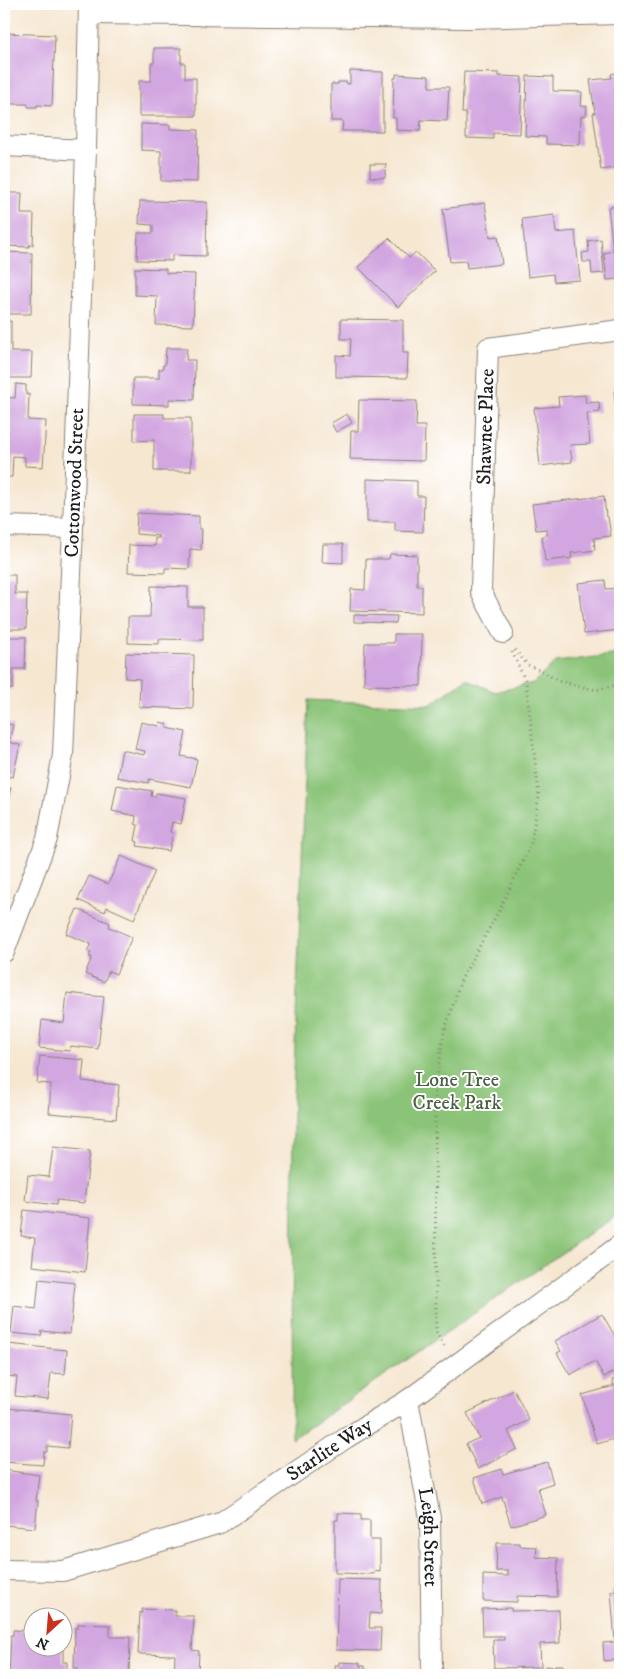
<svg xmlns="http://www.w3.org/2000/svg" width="624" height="1679" viewBox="0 0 624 1679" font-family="'IM FELL DW Pica',serif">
<rect width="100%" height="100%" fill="#fff"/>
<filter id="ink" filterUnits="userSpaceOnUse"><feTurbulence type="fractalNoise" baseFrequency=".02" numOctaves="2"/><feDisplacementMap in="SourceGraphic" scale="10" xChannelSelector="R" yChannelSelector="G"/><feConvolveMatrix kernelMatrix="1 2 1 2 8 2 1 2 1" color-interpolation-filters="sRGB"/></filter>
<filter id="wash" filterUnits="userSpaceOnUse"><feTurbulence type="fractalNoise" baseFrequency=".0096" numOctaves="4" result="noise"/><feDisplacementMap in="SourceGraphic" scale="20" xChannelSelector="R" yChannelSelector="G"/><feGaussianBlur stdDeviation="1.12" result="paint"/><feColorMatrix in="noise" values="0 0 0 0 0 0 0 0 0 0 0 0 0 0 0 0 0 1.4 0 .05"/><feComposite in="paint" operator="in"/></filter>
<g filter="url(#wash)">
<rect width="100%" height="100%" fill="#f6e7d1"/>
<!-- green -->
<path fill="#8bc478" stroke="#54704a" d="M620 654V1213L292 1439 293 1099 308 700 430 705 466 679 495 692 533 683 556 662Z"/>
<g id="blocks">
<!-- building -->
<g fill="#d2a6e0">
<path d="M4 33 55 35 52 106 37 105V107H28V104H4Z"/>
<path d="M154 48H181V63H185V78H196V116H139V81H151V63H154Z"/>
<path d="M350 71 383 72V131H342L343 121H331V84H338V82H347V84H350Z"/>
<path d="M464 72 499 73V76L522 77 520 134 493 133V139L466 138V113H462Z"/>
<path d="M620 72V136L618 137 620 167 601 170 593 113H595L590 80 612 78 611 74Z"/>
<path d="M396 74 429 76V87H449L447 121 421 120 420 131 396 130V118H393L394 78H396Z"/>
<path d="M527 76 553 77V91L582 92 581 106H587L586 116H581L580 145 546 144V137L525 136Z"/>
<path d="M141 124 170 125V129L198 130 197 182 161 181V151L141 150Z"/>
<path d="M370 164H386L385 178 370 177Z"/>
<path d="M4 193H22L21 214H34L33 245H29V247L4 246Z"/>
<path d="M140 201 207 202 206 256 172 255V261L137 260 138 233H153V225L139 224Z"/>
<path d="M485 203 490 237 498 236 502 264 467 268 466 261 450 262 443 209Z"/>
<path d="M620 206V279L607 280 604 253 613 251 608 207Z"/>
<path d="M554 215 556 233 575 231 580 280 554 282 553 274 528 277 522 219Z"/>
<path d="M389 238 409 258 416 252 435 271 398 307 358 267Z"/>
<path d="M601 239 604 273 592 274 591 262H583L582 253 589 252 588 241Z"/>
<path d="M4 252 32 253 31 314H4Z"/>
<path d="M135 268 166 269V273L195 274 193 326 156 325 157 296 135 295Z"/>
<path d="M341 319 403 320V353H408L407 378 336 377V355L350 356 351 339H341Z"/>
<path d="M4 321H11V352H32L31 378H4Z"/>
<path d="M166 348H187L186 360H195L194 400 169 399V405L133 404V378H159V369H163V365H165Z"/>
<path d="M16 384 26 385V395L29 394 28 420 46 421 43 467 25 466V457L13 456 12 477H4V397L15 398Z"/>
<path d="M614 391H620V419L617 420Z"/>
<path d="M585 395 586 403 599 402 600 412 587 413 590 444 570 445 572 462 540 466 534 408 559 406 558 397Z"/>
<path d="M359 400 417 401 416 426H425L424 461 350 459 351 431H358Z"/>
<path d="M134 414H164V418H191V471H154V440L134 441Z"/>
<path d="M347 414 352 423 336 432 331 423Z"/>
<path d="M367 479 417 481V496H424L423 532 395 531V522H367Z"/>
<path d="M604 496 606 517H608L611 536 594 538 595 550 571 553 572 558 545 561 542 536 547 535V529L536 530 532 504Z"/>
<path d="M137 513 199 516V529H202L201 550 190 549 189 569 165 568V573L128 572 129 545 155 546V538H159V536L136 534Z"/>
<path d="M323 544H343V563L322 562Z"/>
<path d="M390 554 417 555V586H422V613L350 611 351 589 365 590 366 559H389Z"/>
<path d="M4 575H15V594H27L26 629H4Z"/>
<path d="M605 580 606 589 620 588V630L584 634 578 583Z"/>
<path d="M151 586 188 587V607H203V640L159 639V644L128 643V617H150Z"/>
<path d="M354 615 397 616 396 623 354 622Z"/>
<path d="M394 634H422L421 686 364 685 365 643H394Z"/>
<path d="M4 637H26L25 669H13V689H4Z"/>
<path d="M126 653 194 655 193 709 139 707 140 679 125 678Z"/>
<path d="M141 722 159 726 160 722 167 724V728L186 732 181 756 197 759 191 787 149 779 148 783 117 777 122 750 144 755 145 751 135 749Z"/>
<path d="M4 723 13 725 9 742 20 745 13 777 10 776 9 778 4 777Z"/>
<path d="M117 785 152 791 151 796 155 797 156 793 186 798 181 824 172 822 170 832 173 833 169 851 137 846 138 842 135 841 138 825 135 824 136 816 112 811Z"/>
<path d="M4 786 11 788 4 815Z"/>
<path d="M121 856 155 871 134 919 107 907 105 912 78 900 89 876 108 884Z"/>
<path d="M77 909 110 923 109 927 132 937 116 974 109 971 104 982 85 974 92 957H89L91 953 87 951 91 944 66 934Z"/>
<path d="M67 993 104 997 98 1049 71 1046 70 1051 39 1048 42 1020 64 1023Z"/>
<path d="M40 1056 84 1060 82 1081 119 1085 116 1119 49 1113 51 1084 37 1083Z"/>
<path d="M53 1147 90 1151 84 1203 57 1200 56 1205 25 1201 28 1175 49 1177Z"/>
<path d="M24 1210 90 1218 85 1272 32 1266 35 1238 21 1236Z"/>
<path d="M39 1279 75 1283 70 1334 42 1331 41 1336 11 1333 14 1306 36 1309Z"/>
<path d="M602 1314 616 1338 620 1336V1368L604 1377 595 1361 570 1375 557 1353 561 1351 555 1341Z"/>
<path d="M8 1344 67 1350 65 1374 51 1373 48 1399 15 1396 17 1377 5 1376Z"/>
<path d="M620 1377V1437L597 1444 582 1395 614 1386 612 1380Z"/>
<path d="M514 1390 529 1420 508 1431 517 1449 478 1469 466 1444 479 1438 467 1413Z"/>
<path d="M7 1408 71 1414 68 1448 47 1446V1452H44L43 1465 4 1462V1419H5Z"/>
<path d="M547 1462 553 1483 538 1488 546 1515 511 1526 502 1497 482 1504 474 1478 502 1469 503 1474Z"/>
<path d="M4 1470 39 1475 36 1501H38L35 1528 4 1525Z"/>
<path d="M338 1513 361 1514V1520H370V1540H380V1572L374 1571V1574L335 1573V1520H338Z"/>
<path d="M619 1519H620V1572L614 1571Z"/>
<path d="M497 1543H520V1546L537 1547 536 1557 558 1558 557 1597 517 1596V1602L483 1601V1575L508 1576V1571H496Z"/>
<path d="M338 1579 382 1580 381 1614 370 1613 369 1628H381L380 1651 336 1650Z"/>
<path d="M611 1591H620V1659L604 1661 603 1643 615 1642Z"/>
<path d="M511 1608V1611L559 1610 560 1643 540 1644 541 1667 494 1668 493 1640H504V1636H483L482 1609Z"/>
<path d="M142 1609 175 1610V1616H194L192 1650 199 1651 198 1675H174L175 1655 138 1654 140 1612 142 1613Z"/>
<path d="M78 1624 110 1625V1637H130L129 1675H78V1668H74L75 1628H78Z"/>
<path d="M13 1630 32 1631V1646H63V1662H67V1673H62V1675H9L11 1635H13Z"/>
<path d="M339 1662 360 1663V1666H365V1675H336L335 1665H339Z"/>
<path d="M555 1665H563V1675H546V1666L555 1667Z"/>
</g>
</g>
</g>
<g filter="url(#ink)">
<use href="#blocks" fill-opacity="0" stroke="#898276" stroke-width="1"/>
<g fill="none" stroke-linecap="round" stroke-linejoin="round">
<!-- street casing -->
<g stroke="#898276" stroke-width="22">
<g id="street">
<path d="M89 14 468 18 620 14"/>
<path d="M4 146 86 150"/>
<path d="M4 526 73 528"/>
<path id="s1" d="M503 633 481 592 488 348 620 330"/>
<path id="s2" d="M4 952 47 839 63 755 73 528 86 150 89 4"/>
<path id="s3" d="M408 1400 430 1518 432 1675"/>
<path id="s4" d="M4 1570 63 1571 220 1523 346 1438 408 1400 620 1245"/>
</g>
</g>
<!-- path -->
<g stroke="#898276" stroke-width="3" stroke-dasharray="1 4" stroke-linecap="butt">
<path d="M515 650 528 665 544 672 558 681 596 690 620 684"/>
<path d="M444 1346 436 1332 435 1090 444 1032 461 980 501 907 531 843 539 796 526 682 512 652"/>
</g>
<!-- street -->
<use href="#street" stroke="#fff" stroke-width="20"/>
</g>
</g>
<g text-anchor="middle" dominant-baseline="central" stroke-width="4" stroke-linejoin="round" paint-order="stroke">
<!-- street labels -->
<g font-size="20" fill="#1c1c1c" stroke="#fff">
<text stroke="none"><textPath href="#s1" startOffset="212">Shawnee Place</textPath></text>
<text stroke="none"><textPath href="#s2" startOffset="479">Cottonwood Street</textPath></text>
<text stroke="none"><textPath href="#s4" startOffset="355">Starlite Way</textPath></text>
<text stroke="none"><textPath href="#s3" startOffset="139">Leigh Street</textPath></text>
</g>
<!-- park labels -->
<g font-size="20" fill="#485f41" stroke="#fff">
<text x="457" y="1080">Lone Tree<tspan x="457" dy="23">Creek Park</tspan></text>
</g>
</g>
<!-- margin -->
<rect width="624" height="1679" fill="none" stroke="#fff" stroke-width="20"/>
<!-- north arrow -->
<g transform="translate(48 1632) rotate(206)"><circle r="24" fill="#ffffff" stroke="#a4a4a4"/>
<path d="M0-4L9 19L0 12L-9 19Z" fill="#c8321e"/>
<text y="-8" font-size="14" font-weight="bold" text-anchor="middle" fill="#1c1c1c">N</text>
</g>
</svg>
